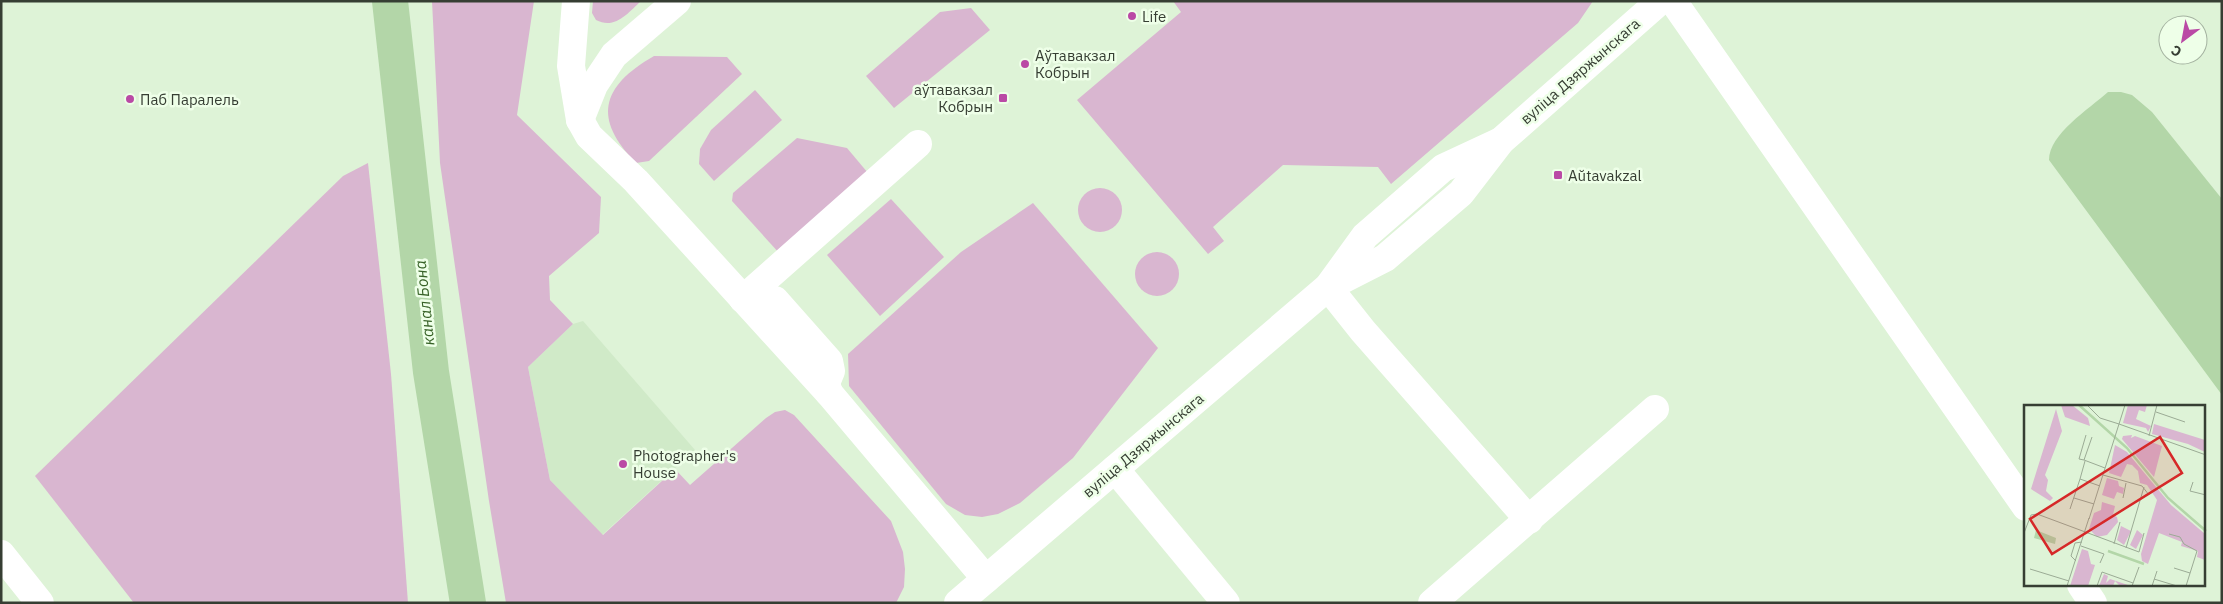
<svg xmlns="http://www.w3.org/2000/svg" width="2223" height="604" font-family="'IBM Plex Sans',sans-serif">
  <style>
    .built { fill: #d0eac8 }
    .green { fill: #d9b6d0 }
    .water { fill: #b3d6a8 }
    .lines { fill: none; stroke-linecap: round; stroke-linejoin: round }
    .canal { stroke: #b3d6a8; stroke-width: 36 }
    .minor { stroke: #fff; stroke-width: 28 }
    .major { stroke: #fff; stroke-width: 28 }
    .poi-dot { fill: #ba49a5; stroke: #eeffe8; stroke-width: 2 }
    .labels { text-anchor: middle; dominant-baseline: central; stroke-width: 5; stroke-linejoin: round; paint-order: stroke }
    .poi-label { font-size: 15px; fill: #363e33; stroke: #eeffe8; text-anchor: start }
    .street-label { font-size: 15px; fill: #363e33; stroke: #eeffe8 }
    .water-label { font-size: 16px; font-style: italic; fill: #376227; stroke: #eeffe8 }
    .inset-river { fill: none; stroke: #b3d6a8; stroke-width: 2.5 }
    .inset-road { fill: none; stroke: #9bab95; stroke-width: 1 }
    .view { fill: #d62828; fill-opacity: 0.15; stroke: #d62828; stroke-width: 2.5 }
    .inset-edge { fill: none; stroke: #363e33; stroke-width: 2.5 }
  </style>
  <rect width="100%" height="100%" fill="#def3d7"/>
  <polygon class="built" points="583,321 695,450 602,535 550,480 528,367 573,324"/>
  <g class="green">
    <polygon points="432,1 534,1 517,115 601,197 599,233 549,276 550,300 573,324 528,367 550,480 603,535 675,469 690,485 766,418 775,412 785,410 794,415 891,521 903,552 905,569 904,587 896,603 506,603 489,501 440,163"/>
    <path d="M593,1H641C628,13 615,30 596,20L592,13Z"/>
    <polygon points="1173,1 1593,1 1578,23 1391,184 1378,167 1283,165 1213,227 1224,241 1208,254 1077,100 1181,12"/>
    <polygon points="971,8 990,30 894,108 866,76 940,12"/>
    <path d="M654,56L727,57L742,74L649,161L636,163C593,119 600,87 654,56Z"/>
    <polygon points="755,90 782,120 714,181 699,164 700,149 711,130"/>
    <polygon points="797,138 847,148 868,173 780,254 732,201 733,193"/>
    <polygon points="368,163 391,374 408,603 134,603 35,476 343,176"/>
    <circle cx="1100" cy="210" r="22"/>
    <polygon points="891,199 944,257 880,316 827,255"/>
    <polygon points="1033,203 1158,348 1073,458 1020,503 998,514 982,517 965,515 946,504 849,386 848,354 961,252"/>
    <circle cx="1157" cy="274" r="22"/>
  </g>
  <path class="water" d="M2108,92H2121L2132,95L2152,112L2222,199V395L2049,160C2049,134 2089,109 2108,92Z"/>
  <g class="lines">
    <polyline class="canal" points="390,1 431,372 468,603"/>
    <g class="minor">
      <polyline points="576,1 571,66 580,120 589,136 636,181 829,393 986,579"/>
      <polyline points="1673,1 2026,507"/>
      <polyline points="580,120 594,85 614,55 677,1"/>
      <polyline points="1328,287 1363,331 1529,520"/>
      <polyline points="743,299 918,144"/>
      <path d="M743,299C755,303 765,296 775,300L829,361L831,371L826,383L829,393"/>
      <polyline points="1115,469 1226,603"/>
      <polyline points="2081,585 2093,603"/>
      <polyline points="1432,603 1655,409"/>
    </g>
    <g class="major">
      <polyline points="1334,284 1385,258 1461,193 1501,141 1660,1"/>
      <polyline points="1,554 40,603"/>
      <polyline points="958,603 1328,287 1365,236 1443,168 1501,141"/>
    </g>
  </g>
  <g class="poi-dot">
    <circle cx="1132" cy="16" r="5"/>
    <circle cx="1025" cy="64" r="5"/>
    <rect x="998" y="93" width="10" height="10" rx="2.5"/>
    <circle cx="130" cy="99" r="5"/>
    <rect x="1553" y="170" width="10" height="10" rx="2.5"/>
    <circle cx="623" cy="464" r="5"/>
  </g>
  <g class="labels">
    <g class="poi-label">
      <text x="1142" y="16">Life</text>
      <text x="1035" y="55">Аўтавакзал<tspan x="1035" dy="17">Кобрын</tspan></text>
      <text x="993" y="89" text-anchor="end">аўтавакзал<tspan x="993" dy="17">Кобрын</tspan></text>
      <text x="140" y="99">Паб Паралель</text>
      <text x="1568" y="175">Aŭtavakzal</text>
      <text x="633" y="455">Photographer's<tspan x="633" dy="17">House</tspan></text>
    </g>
    <g class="street-label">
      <text transform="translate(1580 71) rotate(-41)">вуліца Дзяржынскага</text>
      <text transform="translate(1143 445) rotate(-40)">вуліца Дзяржынскага</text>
    </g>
    <g class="water-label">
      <text transform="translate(424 303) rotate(-96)">канал Бона</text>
    </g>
  </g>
  <g transform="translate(2024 405)">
    <rect width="181" height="181" fill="#def3d7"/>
    <path d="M37,0H48L64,13L66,21L41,12ZM104,0H123L121,7L115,5L112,14L127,21L124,27L122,23L99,18ZM32,4L38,26L21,70L24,75L22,86L29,93L26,96L7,84ZM130,19L181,35V47L164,39L128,29ZM108,30L107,33L111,31L138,41L130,72L98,34L99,31ZM91,40L103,47L147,100L181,129V155L173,152L174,146L157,141L158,137L135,128L124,159L118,156L117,149L133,95L123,80L116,78L114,66L108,60L103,59L97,72L85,68ZM83,73L94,76L95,81L100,83L99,89L93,87L90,94L78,90ZM78,97L91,101L89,110L93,112L94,117L83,130L73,132L65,124L70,108L77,105ZM97,121L107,126L100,140L93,135ZM113,125L119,130L112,144L106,140ZM58,144L64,146L67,159L71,160L64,181H46ZM80,169L84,171L82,178L86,174L107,181H96L91,176L89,181H75Z" fill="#d9b6d0"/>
    <path d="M12,125L32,133L31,139L10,133Z" fill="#b3d6a8"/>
    <path class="inset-river" d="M55,0L103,43L144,93L182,126M84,146L120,159"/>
    <path class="inset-road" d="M63,0L76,13L95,19M132,7L161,17M95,19L182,50M125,31L133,0M68,32L60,55L81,63M60,55L55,54L62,30M61,56L56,74L76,81M79,70L118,81L125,90M169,77L166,86L182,90M50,93L70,99M99,93L102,78M46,104L56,74M65,114L101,0M0,128L7,110L13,109L115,147L120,128M145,129L156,132L160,139L173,146L162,181M90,139L96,117M57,141L80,149L76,158M102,143L120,82M52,156L47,151L51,138L58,137M150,163L166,168M6,164L45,176M130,174L153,181M43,181L65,113M73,181L78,167L109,178M108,181L115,162M128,181L133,166"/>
    <path class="view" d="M136,32L158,68L28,149L6,114Z"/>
    <rect width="181" height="181" class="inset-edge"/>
  </g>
  <rect width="2223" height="604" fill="none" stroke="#363e33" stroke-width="5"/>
  <g transform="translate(2183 40) rotate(212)"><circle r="24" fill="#eeffe8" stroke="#a4b2a0"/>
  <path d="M0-4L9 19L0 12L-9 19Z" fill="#ba49a5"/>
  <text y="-8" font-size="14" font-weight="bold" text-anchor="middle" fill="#363e33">С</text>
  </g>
</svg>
